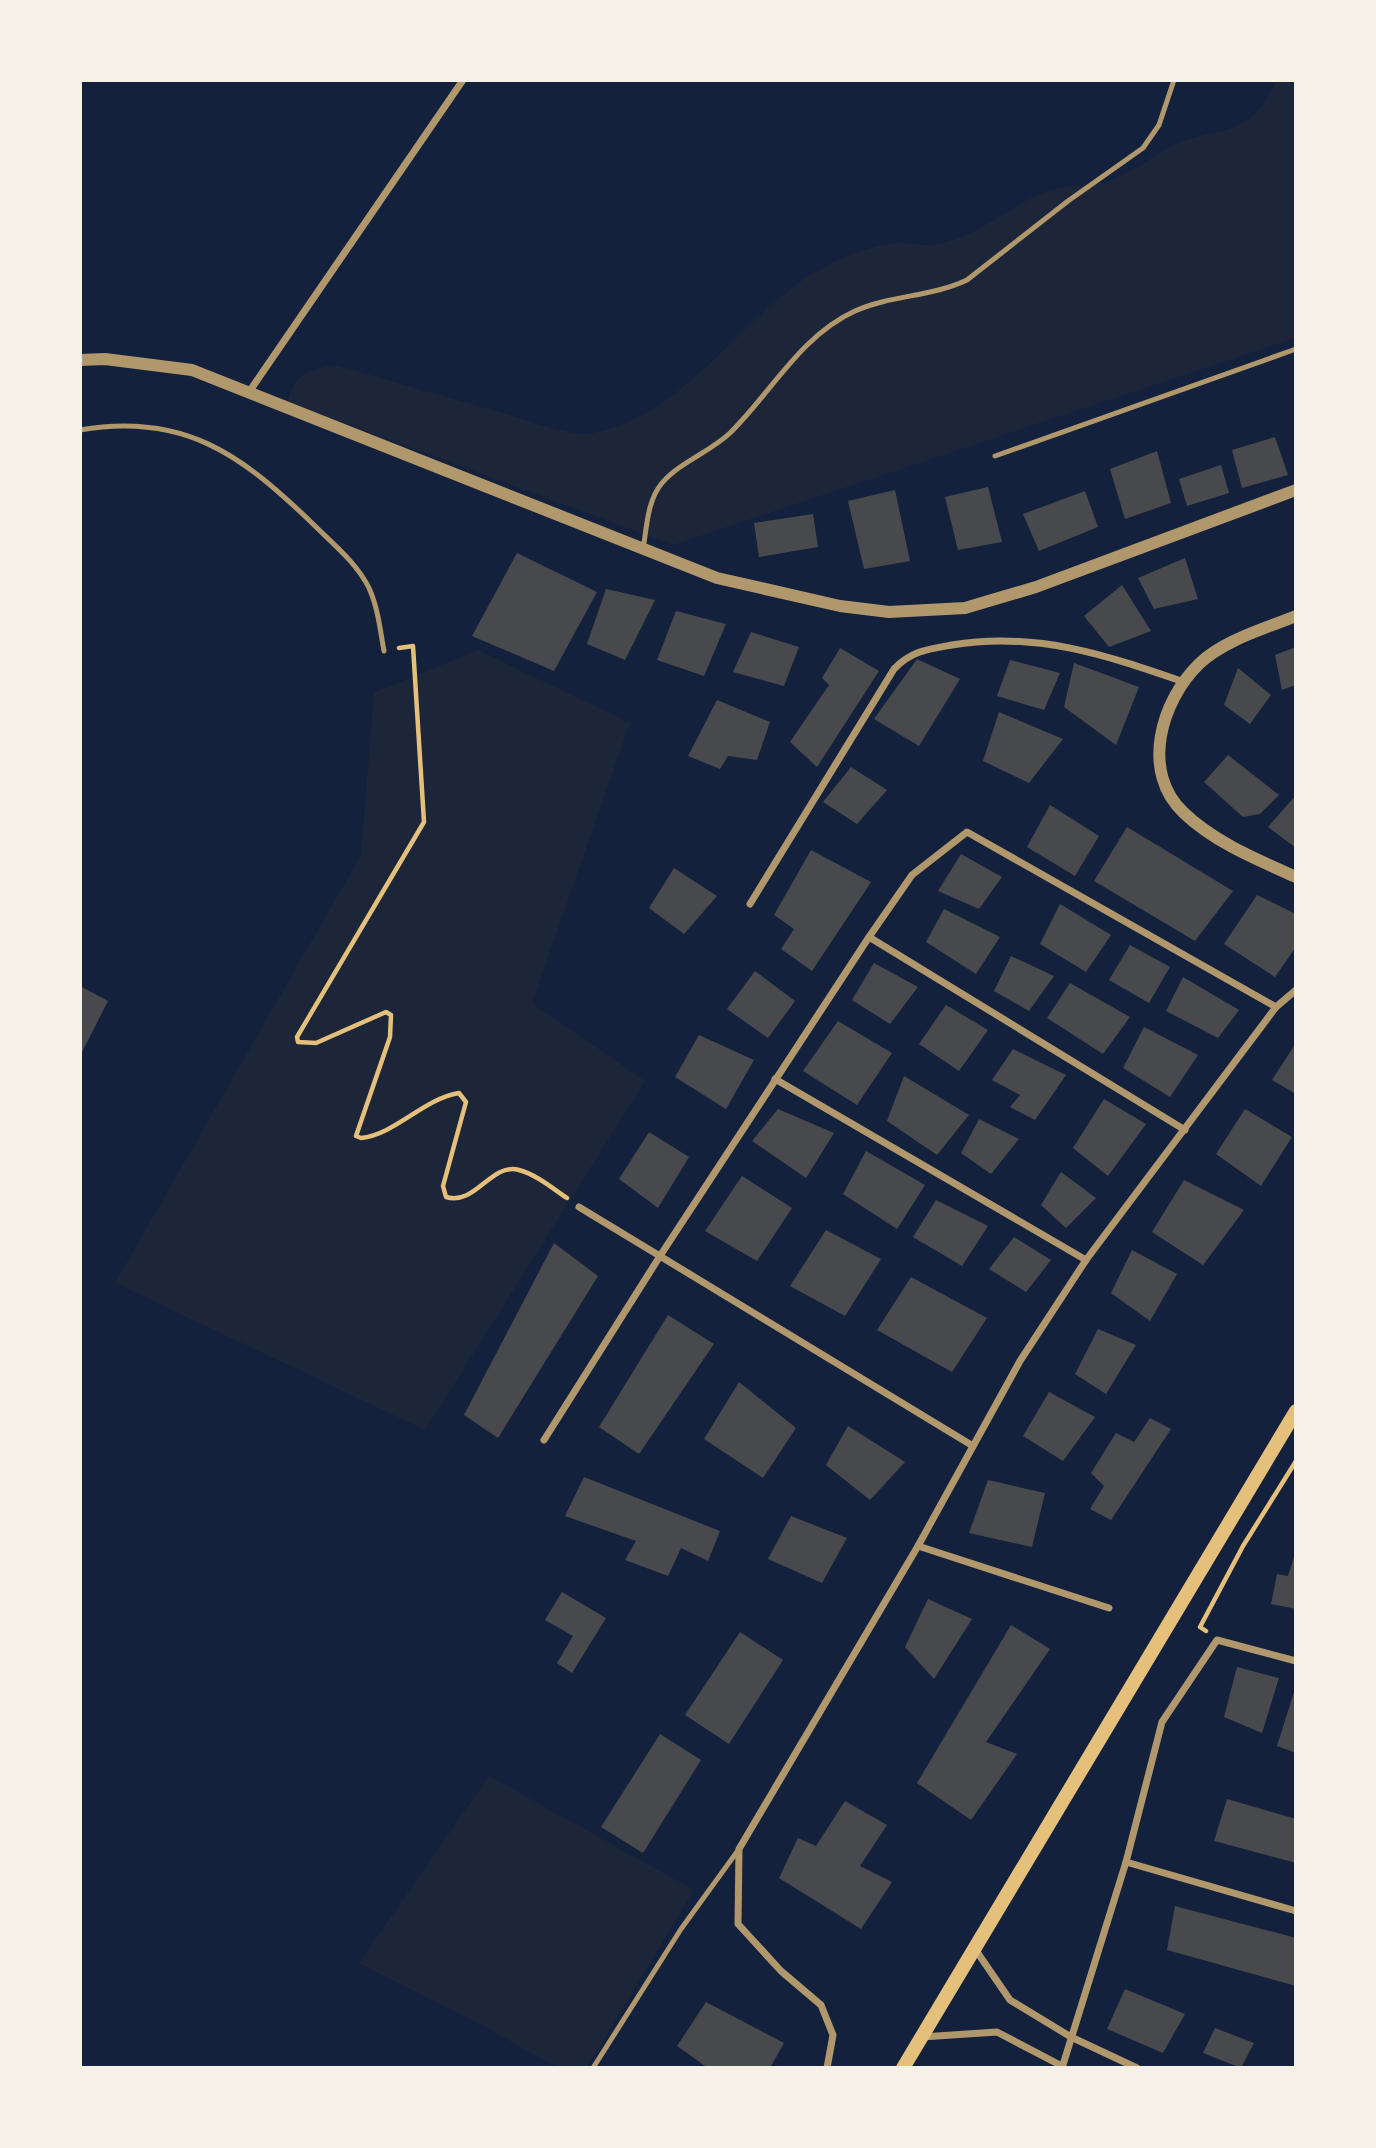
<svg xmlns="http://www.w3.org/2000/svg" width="1376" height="2148" font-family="Montserrat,sans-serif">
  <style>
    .green { fill: #1d2539 }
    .building { fill: #48494c }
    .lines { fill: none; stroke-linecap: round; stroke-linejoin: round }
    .path { stroke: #e5c07b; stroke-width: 4.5 }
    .service { stroke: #b1986c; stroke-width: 5 }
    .minor { stroke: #b1986c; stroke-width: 7 }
    .tertiary { stroke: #b1986c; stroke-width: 12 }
    .secondary { stroke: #e5c07b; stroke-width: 14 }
  </style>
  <rect width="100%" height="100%" fill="#14213d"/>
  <g class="green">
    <path d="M1277,81H1295V338L673,545L288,402C293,374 311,369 336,365C394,382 452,399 510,415C531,422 572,437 593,433C703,410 754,285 858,252C869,248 883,244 895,243C909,243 924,247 937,244C975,238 1007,208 1042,193C1064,184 1089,188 1110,181C1134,172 1150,157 1170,147C1224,122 1246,144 1277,81Z"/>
    <polygon points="478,650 630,723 532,1003 645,1081 425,1430 115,1283 361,855 374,693"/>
    <polygon points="489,1776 694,1890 587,2067 557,2067 470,2019 359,1963"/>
  </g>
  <g class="building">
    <polygon points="1275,437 1288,475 1242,488 1232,450"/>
    <polygon points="1157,451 1171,503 1125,519 1110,469"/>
    <polygon points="1221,465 1229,493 1187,506 1179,479"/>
    <polygon points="988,487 1002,542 958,550 945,497"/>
    <polygon points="895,490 910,561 864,569 848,501"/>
    <polygon points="1085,491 1098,527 1039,551 1023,514"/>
    <polygon points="813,514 818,547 759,557 754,523"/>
    <polygon points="517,553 597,592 554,671 472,636"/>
    <polygon points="1185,558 1198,599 1154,609 1138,578"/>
    <polygon points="1122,585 1151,631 1109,647 1084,616"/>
    <polygon points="606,589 655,600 625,660 587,644"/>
    <polygon points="676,611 726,624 704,676 657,660"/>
    <polygon points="751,632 799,647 784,686 733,672"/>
    <polygon points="1296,647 1296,685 1282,690 1275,655"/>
    <polygon points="840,648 879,671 817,767 790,742 829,685 822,678"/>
    <polygon points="917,659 960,679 919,746 874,719"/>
    <polygon points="1010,660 1060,673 1044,710 997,696"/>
    <polygon points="1074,663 1139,687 1116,745 1064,707"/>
    <polygon points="1238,668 1271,695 1250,724 1224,705"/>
    <polygon points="717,700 770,722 757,760 728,756 720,769 688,756"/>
    <polygon points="999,712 1063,739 1029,783 983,761"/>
    <polygon points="1228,755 1279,795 1260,814 1243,817 1204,782"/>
    <polygon points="851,767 887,790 857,824 823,802"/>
    <polygon points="1296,795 1296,848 1268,827"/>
    <polygon points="1050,805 1099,836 1075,876 1027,847"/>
    <polygon points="1127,827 1233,891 1195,941 1094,881"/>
    <polygon points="811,850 871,882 812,971 781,949 794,929 774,915"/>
    <polygon points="961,854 1002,877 979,909 938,891"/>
    <polygon points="674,868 717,896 684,934 649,908"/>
    <polygon points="1257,895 1296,914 1296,947 1275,977 1224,944"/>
    <polygon points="1060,904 1111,935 1086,972 1040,944"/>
    <polygon points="944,909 1000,937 976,974 926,942"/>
    <polygon points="1130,945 1170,967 1149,1003 1109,980"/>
    <polygon points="1011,956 1054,976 1029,1011 994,991"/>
    <polygon points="874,963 918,987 890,1024 852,1000"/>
    <polygon points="755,971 795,1001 768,1038 727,1009"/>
    <polygon points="1183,977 1239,1010 1218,1038 1166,1011"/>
    <polygon points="1070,983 1130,1017 1103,1054 1047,1018"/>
    <polygon points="80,986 108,1001 80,1056"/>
    <polygon points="946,1005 988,1030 959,1071 919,1044"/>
    <polygon points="838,1021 892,1053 857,1105 803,1071"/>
    <polygon points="1144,1027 1198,1055 1170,1097 1123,1068"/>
    <polygon points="699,1035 754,1060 726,1109 675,1077"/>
    <polygon points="1296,1043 1296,1094 1272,1080"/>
    <polygon points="1013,1049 1066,1075 1035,1120 1010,1107 1020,1095 992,1080"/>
    <polygon points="904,1076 969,1115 937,1155 887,1121"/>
    <polygon points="1104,1099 1146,1124 1108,1176 1073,1148"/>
    <polygon points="778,1109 834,1133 806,1178 752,1141"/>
    <polygon points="1245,1109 1292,1137 1261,1186 1216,1154"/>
    <polygon points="979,1119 1019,1139 991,1174 961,1153"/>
    <polygon points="649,1132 689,1157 658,1208 619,1179"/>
    <polygon points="866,1151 925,1185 897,1229 843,1194"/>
    <polygon points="1061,1172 1096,1198 1066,1228 1041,1205"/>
    <polygon points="742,1176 792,1208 757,1261 705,1231"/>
    <polygon points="1184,1180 1244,1210 1203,1265 1152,1232"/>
    <polygon points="936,1200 988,1226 962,1266 913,1237"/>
    <polygon points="826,1230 881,1259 845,1316 790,1286"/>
    <polygon points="1014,1237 1051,1260 1026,1292 989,1269"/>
    <polygon points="554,1243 598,1276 498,1438 464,1415"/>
    <polygon points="1132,1250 1177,1274 1150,1321 1111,1293"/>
    <polygon points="911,1277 987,1318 952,1372 877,1330"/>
    <polygon points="668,1315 714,1344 639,1454 599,1427"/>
    <polygon points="1098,1329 1136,1345 1106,1394 1075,1374"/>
    <polygon points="739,1382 796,1428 763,1478 704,1439"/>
    <polygon points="1049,1392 1095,1417 1063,1461 1023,1436"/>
    <polygon points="1150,1418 1171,1429 1111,1520 1090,1509 1104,1486 1091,1473 1116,1433 1134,1442"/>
    <polygon points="848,1426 905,1462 870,1500 826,1465"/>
    <polygon points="584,1477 720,1531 708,1561 681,1548 668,1576 625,1560 636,1541 565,1516"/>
    <polygon points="988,1480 1045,1493 1032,1547 969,1533"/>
    <polygon points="791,1516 847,1538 822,1583 768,1559"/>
    <polygon points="1295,1554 1296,1609 1271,1604 1277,1574 1288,1576"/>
    <polygon points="562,1592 606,1618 572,1673 557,1663 573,1636 545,1620"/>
    <polygon points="928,1599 972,1619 934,1679 905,1647"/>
    <polygon points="1011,1625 1050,1649 986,1742 1017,1754 971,1820 917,1783"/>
    <polygon points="740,1632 783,1660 729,1744 685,1715"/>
    <polygon points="1237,1667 1279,1678 1262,1733 1224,1717"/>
    <polygon points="1295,1689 1296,1689 1296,1753 1277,1746"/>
    <polygon points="660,1734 701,1760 643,1853 601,1827"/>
    <polygon points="1227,1799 1296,1819 1296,1863 1214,1841"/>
    <polygon points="845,1801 887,1825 860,1866 892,1882 861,1929 779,1878 798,1838 816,1846"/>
    <polygon points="1175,1906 1296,1938 1296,1986 1167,1950"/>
    <polygon points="1125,1989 1185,2014 1163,2053 1107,2029"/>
    <polygon points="706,2002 784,2043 770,2068 708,2068 677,2046"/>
    <polygon points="1215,2028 1254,2043 1241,2068 1203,2053"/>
  </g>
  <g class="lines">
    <g class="path">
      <path d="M399,648L413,646L424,822L297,1037L298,1042L316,1043L386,1012L391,1015L390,1037L356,1136L361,1138C396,1134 423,1099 459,1093L466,1102L443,1186L446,1197C476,1206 491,1162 519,1170C537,1175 552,1188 567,1198"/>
      <polyline points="1206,1631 1200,1627 1243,1546 1296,1461"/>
    </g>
    <g class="service">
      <path d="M80,430C184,412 242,455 313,524C332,543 357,563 369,588C378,608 380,629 384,651"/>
      <polyline points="995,456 1296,349"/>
      <path d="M643,549C647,527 647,501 662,483C680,462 710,452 730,433C771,393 800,336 855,311C891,295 931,297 967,280L1068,201L1143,148L1159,125L1174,80"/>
      <polyline points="593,2068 681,1929 739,1849"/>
    </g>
    <g class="minor">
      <polyline points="249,392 463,80"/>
      <path d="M750,904L894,669C911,651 928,649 952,645C1036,631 1106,655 1184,682"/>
      <polyline points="869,937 1185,1130"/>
      <polyline points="775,1079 1086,1260"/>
      <polyline points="579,1207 973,1446"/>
      <polyline points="544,1440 660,1256 869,937 912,875 967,832 1276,1007"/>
      <polyline points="918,1546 1109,1608"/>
      <polyline points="1126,1862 1296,1911"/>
      <polyline points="975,1949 1010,2000 1071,2037 1137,2068"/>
      <polyline points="922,2037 997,2032 1062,2066"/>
      <polyline points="827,2068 833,2035 821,2005 781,1971 738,1924 739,1849 918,1546 1020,1361 1086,1260 1276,1007 1296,990"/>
      <polyline points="1062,2068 1126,1862 1162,1722 1217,1640 1296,1661"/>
    </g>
    <g class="tertiary">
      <polyline points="80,360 105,359 192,370 717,578 840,606 889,612 965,608 1036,587 1296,490"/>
      <path d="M1296,616C1264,629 1224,640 1199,664C1161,701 1140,772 1184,813C1214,842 1258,860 1296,877"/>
    </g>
    <polyline class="secondary" points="903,2068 1296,1411"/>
  </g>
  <rect width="1376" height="2148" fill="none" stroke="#f6f1e7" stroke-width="164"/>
</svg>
